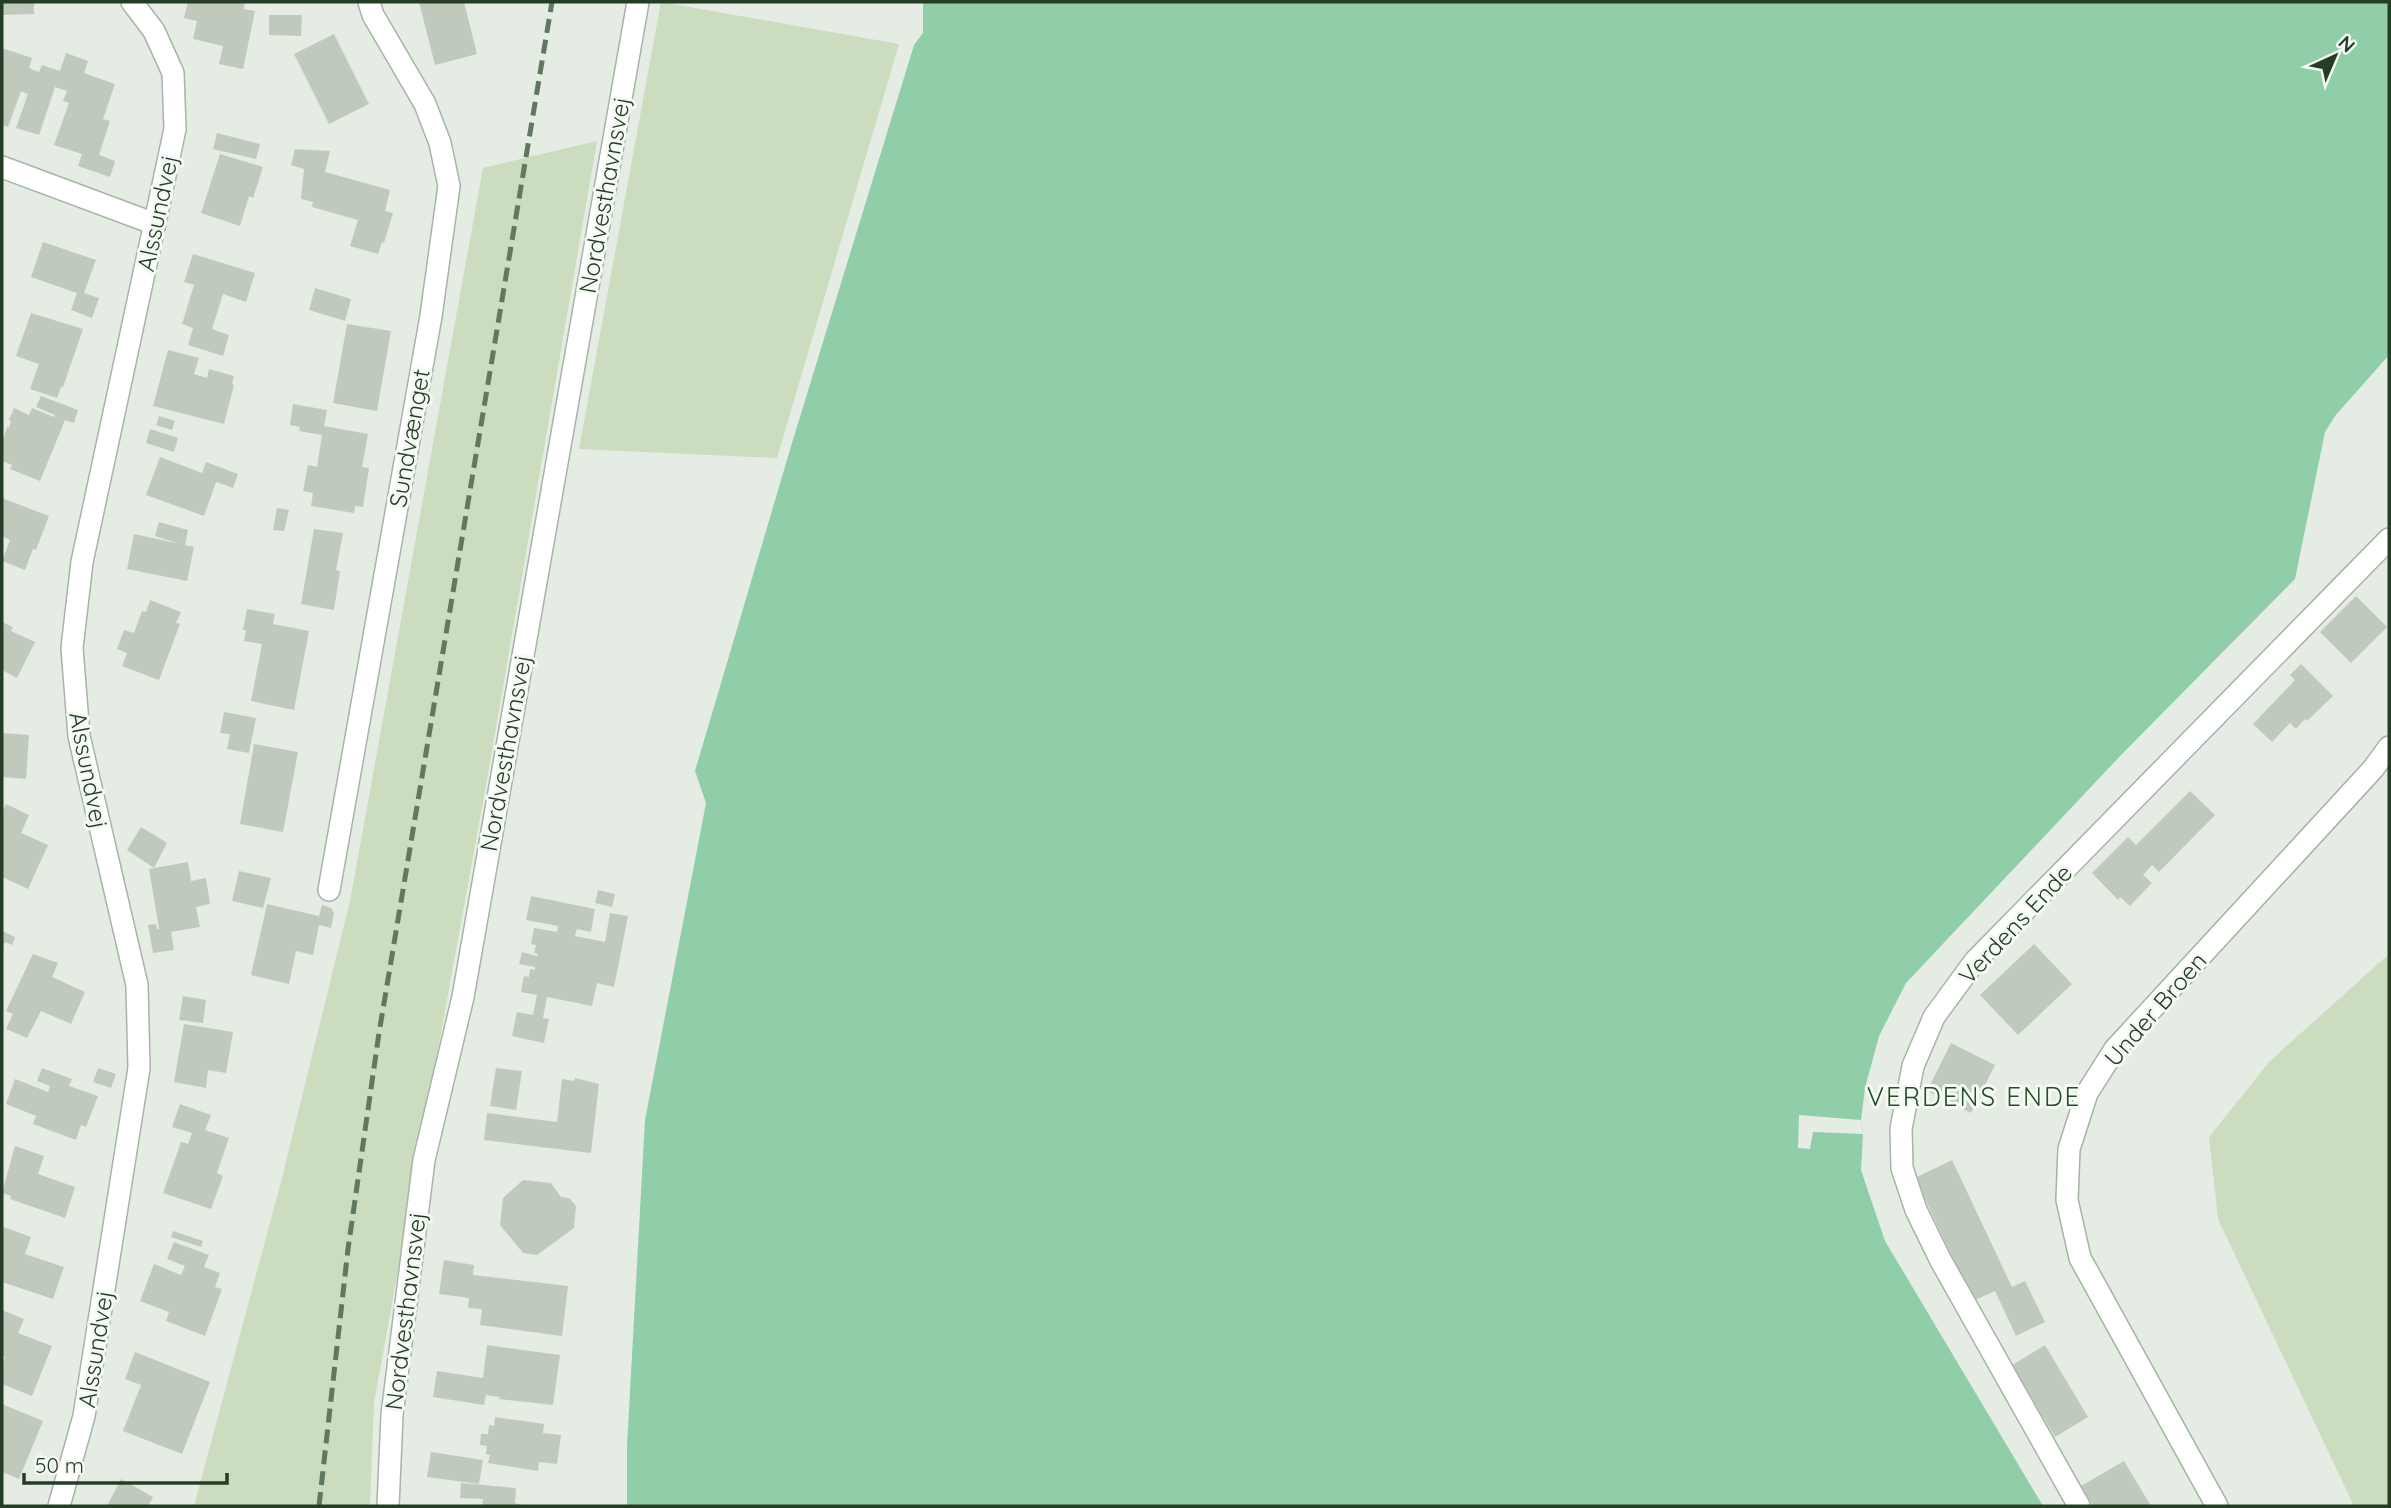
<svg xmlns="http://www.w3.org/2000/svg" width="2391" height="1508" font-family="Quicksand,sans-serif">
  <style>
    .green { fill: #ccdcbe }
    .water { fill: #8fcea9 }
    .pier { fill: #e5ece4 }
    .building { fill: #bfcabc }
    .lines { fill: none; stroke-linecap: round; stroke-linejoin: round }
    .street-casing { stroke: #a7b4a7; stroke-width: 24 }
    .secondary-casing { stroke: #a2b5a0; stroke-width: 24 }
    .street { stroke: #fff; stroke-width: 21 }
    .secondary { stroke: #fff; stroke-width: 21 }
    .rail { stroke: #5f785f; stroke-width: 5; stroke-dasharray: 14 7; stroke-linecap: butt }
    .labels { text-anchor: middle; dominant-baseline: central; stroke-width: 6; stroke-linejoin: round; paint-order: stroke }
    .street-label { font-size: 24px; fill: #243d24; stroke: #f5f9f4 }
    .neighbourhood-label { font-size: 26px; letter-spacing: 2px; fill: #214e22; stroke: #f5f9f4 }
  </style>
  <rect width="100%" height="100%" fill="#e5ece4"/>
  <g class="green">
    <polygon points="661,2 899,44 777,458 579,449"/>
    <polygon points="597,141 488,774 374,1403 370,1506 194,1506 282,1178 350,901 483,168"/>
    <polygon points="2389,954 2389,1506 2354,1506 2218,1219 2209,1137 2270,1061"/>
  </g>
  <polygon class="water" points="923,2 2389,2 2389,355 2335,416 2325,432 2295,579 2122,754 1906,983 1879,1036 1865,1088 1861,1120 1863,1134 1861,1170 1885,1241 2043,1506 627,1506 627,1446 645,1120 706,803 695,771 792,443 914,45 923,33"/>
  <polygon class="pier" points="1799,1115 1861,1120 1863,1134 1813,1132 1810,1149 1798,1148"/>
  <g class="building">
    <polygon points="2,2 34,2 34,14 2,15"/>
    <polygon points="188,2 245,2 244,9 255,11 243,69 219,64 223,46 193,39 197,21 184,18"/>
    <polygon points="419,2 464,2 477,54 435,65"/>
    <polygon points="269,15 302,15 301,36 269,35"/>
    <polygon points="334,34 369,104 329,124 294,54"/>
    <polygon points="2,48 32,58 29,68 39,72 42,65 60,71 66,53 88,61 84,73 115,84 103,119 110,121 99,155 115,161 110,177 78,166 82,154 54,145 69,103 63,101 67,91 55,87 39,135 16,128 28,94 21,91 8,127 2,125"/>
    <polygon points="217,133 260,144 256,159 213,149"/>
    <polygon points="295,149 330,151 325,172 390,190 385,211 393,213 384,243 382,242 378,254 350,246 358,220 312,207 313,202 301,199 304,169 291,165"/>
    <polygon points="220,154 263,167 253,198 249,196 240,226 201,213"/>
    <polygon points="43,242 96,260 84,293 99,298 92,318 71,310 77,293 31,277"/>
    <polygon points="193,254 255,273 246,302 223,294 212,329 229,335 223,356 188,345 193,328 182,324 194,285 184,282"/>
    <polygon points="315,288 351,299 345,321 309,310"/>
    <polygon points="31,313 83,329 63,387 61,387 57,398 30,389 39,364 16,356"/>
    <polygon points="347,324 391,331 377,411 333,403"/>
    <polygon points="168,350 199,358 194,374 207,378 209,369 234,376 232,384 234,385 224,424 153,406"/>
    <polygon points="41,396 78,410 74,423 65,420 40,481 10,469 12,465 2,461 2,443 7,427 9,428 11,421 9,420 14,408 29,415 32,408 54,417 55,415 36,407"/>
    <polygon points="293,404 327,410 324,426 368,434 362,467 369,468 363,507 355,506 354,513 311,506 313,493 303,491 308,465 317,467 322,435 299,431 300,427 290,425"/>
    <polygon points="159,416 175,421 172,430 156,425"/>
    <polygon points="150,429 178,438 174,452 146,443"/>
    <polygon points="160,457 202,473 206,462 238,474 233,488 216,482 204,516 146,495"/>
    <polygon points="2,498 49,516 36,550 33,549 25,570 2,561 10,540 2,536"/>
    <polygon points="277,508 289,510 284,531 273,530"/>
    <polygon points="159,522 188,530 185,545 194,547 187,581 127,569 134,534 180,544 155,536"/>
    <polygon points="314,529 343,533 336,570 340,571 334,610 301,604"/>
    <polygon points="2356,596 2387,627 2351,663 2320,632"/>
    <polygon points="150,600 181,612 176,623 180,624 159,680 122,666 127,653 117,649 124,630 134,633 142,611 146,612"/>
    <polygon points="247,609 275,614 273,624 309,631 294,710 251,701 262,644 244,641 246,630 243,630"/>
    <polygon points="2,622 13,627 11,631 35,642 17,678 2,670"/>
    <polygon points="2301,664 2333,696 2307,721 2305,719 2296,729 2290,723 2272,742 2253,724 2295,680 2290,675"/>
    <polygon points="224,712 256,718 249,753 227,749 230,734 220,733"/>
    <polygon points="2,733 29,735 26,779 2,777"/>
    <polygon points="254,744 298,752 283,832 240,824"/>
    <polygon points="2190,791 2215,815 2159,872 2152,865 2143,875 2152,883 2130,906 2120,897 2118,900 2092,873 2128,837 2136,845"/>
    <polygon points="6,804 29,815 21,833 48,845 28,889 2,877 2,812"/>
    <polygon points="141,827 167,843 154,868 127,850"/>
    <polygon points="188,862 191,881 206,878 210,904 196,907 200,927 171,932 174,950 153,953 148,925 156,924 157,929 159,929 149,869"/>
    <polygon points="239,871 271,878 263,908 232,901"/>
    <polygon points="598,890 615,894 612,907 595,903"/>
    <polygon points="531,896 595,909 591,932 577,929 575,936 605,942 610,913 628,916 614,987 597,983 592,1006 547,997 543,1018 549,1019 544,1043 512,1036 517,1012 533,1015 537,995 521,992 524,976 529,977 530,969 535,970 535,967 519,964 522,952 537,956 538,954 534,953 536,945 531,944 534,928 557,932 558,926 526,920"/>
    <polygon points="267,904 319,916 322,905 331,908 334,913 331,928 319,925 313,955 296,951 289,984 251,975"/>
    <polygon points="2,931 15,937 12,945 5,942 2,949"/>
    <polygon points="2034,944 2072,984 2018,1035 1980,995"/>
    <polygon points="33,954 58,963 52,977 85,992 71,1024 41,1011 27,1038 6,1029 13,1014 6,1011"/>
    <polygon points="183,996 206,1000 203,1023 179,1020"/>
    <polygon points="184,1024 233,1032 226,1073 208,1070 206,1088 174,1082"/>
    <polygon points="1951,1043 1995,1065 1971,1113 1927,1091"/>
    <polygon points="42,1068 72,1079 69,1086 98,1096 86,1127 81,1125 76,1140 33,1124 36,1116 6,1104 15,1079 48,1092 50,1086 37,1081"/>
    <polygon points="98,1068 116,1074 111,1088 93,1082"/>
    <polygon points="496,1068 522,1071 516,1110 490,1106"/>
    <polygon points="575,1078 599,1084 591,1153 484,1140 487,1113 557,1122 562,1079 574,1081"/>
    <polygon points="180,1104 211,1115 205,1130 229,1138 217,1173 223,1176 211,1209 163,1193 181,1142 188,1144 192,1133 172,1127"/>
    <polygon points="15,1146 44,1156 38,1174 75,1187 65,1218 10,1199 11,1196 2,1193"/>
    <polygon points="1952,1160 2012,1287 2025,1281 2045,1322 2016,1336 1995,1291 1973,1301 1915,1178"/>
    <polygon points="523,1180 551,1183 561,1197 569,1198 576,1206 574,1228 537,1255 523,1253 500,1225 503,1198"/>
    <polygon points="4,1227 31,1237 25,1254 64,1267 53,1299 2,1282 2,1233"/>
    <polygon points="173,1231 203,1241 201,1247 171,1237"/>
    <polygon points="174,1242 209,1255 204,1267 220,1273 215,1287 222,1289 205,1336 166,1321 169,1312 140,1301 154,1264 181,1275 185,1266 167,1259"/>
    <polygon points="444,1260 474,1265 473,1275 568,1286 562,1336 480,1325 482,1309 468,1308 469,1298 439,1294"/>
    <polygon points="2,1310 24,1319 18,1333 52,1346 32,1396 2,1384 2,1365 5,1357 2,1356"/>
    <polygon points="487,1345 560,1355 553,1405 499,1399 500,1397 486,1395 484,1405 433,1397 437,1371 483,1378"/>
    <polygon points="2045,1345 2088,1417 2055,1437 2012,1365"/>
    <polygon points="135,1352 210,1382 182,1454 123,1431 141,1385 125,1379"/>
    <polygon points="2,1404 43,1421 19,1479 2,1472"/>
    <polygon points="495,1417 544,1424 543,1433 561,1435 557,1464 539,1462 538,1471 488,1463 490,1455 486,1454 487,1446 480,1445 481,1434 488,1434 489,1425 494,1426"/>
    <polygon points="431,1452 483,1460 479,1484 427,1477"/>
    <polygon points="2124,1461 2151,1506 2093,1506 2081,1486"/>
    <polygon points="121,1479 153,1497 148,1506 107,1506"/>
    <polygon points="461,1483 516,1488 515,1503 525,1506 482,1506 483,1499 460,1498"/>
  </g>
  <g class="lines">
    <defs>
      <g id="street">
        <polyline points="2,167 155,224"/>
        <polyline points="329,890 431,316 449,186 440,143 425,104 373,15 369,2"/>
        <polyline points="59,1506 84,1416 139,1068 137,985 79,736 72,648 82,562 175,129 173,73 154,31 132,2"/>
        <polyline points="388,1506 392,1415 424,1160 463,997 638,2"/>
        <polyline points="2079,1506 1941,1261 1916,1210 1902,1168 1901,1129 1913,1066 1934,1017 1975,961 2389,539"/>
      </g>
      <polyline id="secondary" points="2217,1506 2080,1258 2067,1200 2069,1149 2087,1093 2115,1049 2373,769 2389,747"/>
    </defs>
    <use href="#street" class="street-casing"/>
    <use href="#secondary" class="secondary-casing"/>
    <use href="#street" class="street"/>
    <use href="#secondary" class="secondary"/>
    <polyline class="rail" points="319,1506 348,1249 379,1033 552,2"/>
  </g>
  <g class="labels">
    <g class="street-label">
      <text transform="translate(604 195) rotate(-80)">Nordvesthavnsvej</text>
      <text transform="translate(157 213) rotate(-78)">Alssundvej</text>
      <text transform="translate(409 438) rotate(-80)">Sundvænget</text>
      <text transform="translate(505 753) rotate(-80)">Nordvesthavnsvej</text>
      <text transform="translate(89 770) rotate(79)">Alssundvej</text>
      <text transform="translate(2015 924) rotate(-47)">Verdens Ende</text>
      <text transform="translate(2155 1009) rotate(-49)">Under Broen</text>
      <text transform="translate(405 1311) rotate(-83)">Nordvesthavnsvej</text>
      <text transform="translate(95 1349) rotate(-81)">Alssundvej</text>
    </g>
    <g class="neighbourhood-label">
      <text x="1974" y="1096">VERDENS ENDE</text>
    </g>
  </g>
  <rect width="2391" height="1508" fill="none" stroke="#243d24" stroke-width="7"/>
  <g transform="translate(2335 56) rotate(44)" stroke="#f5f9f4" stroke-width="5" paint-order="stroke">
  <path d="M0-5L12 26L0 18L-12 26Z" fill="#243d24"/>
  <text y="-10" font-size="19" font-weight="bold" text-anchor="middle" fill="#243d24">N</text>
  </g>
  <path d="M24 1473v10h203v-10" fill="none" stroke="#243d24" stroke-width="3.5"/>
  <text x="35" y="1473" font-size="21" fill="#243d24" stroke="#f5f9f4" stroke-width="5" paint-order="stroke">50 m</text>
</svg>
